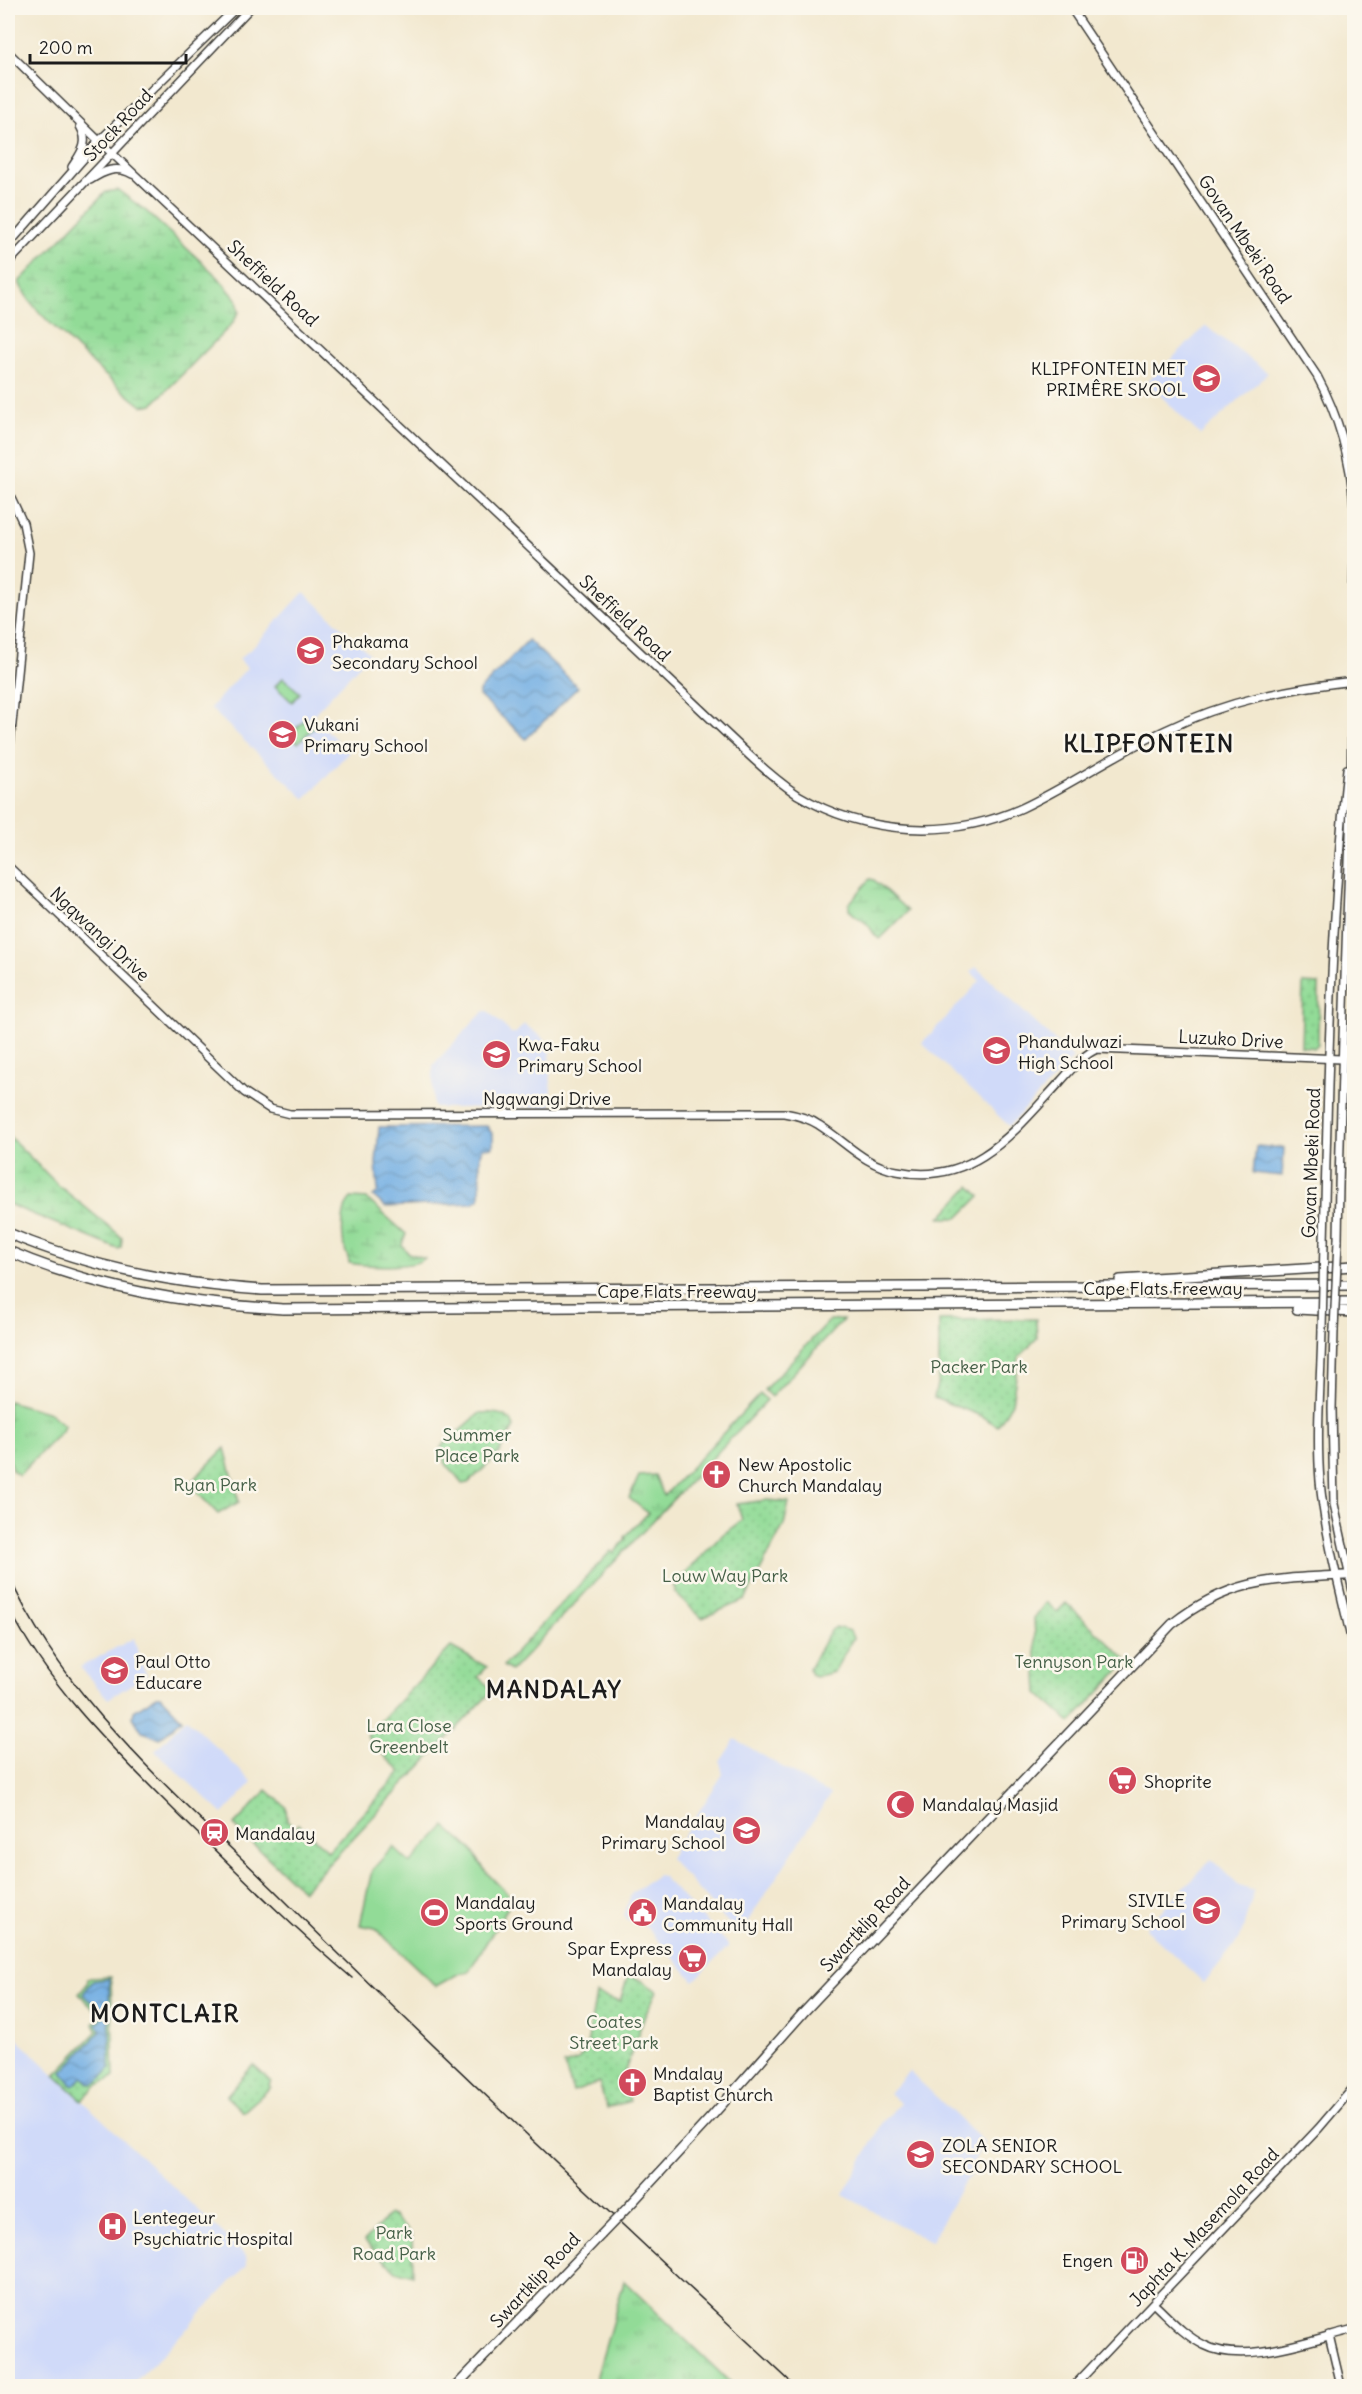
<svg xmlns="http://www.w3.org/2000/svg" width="1362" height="2394" font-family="Delius,sans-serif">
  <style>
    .built { fill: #d0daf9 }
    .grass { fill: url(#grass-tufts); stroke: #577c5a; stroke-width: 1.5 }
    .wetland { fill: url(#wetland-marsh); stroke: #577c5a; stroke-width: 1.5 }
    .park { fill: url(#park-dots); stroke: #577c5a; stroke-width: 1.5 }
    .garden { fill: #92db97; stroke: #577c5a; stroke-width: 1.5 }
    .water { fill: url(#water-waves); stroke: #476580; stroke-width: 1.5 }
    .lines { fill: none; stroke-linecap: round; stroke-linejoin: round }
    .secondary-casing { stroke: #3c3b37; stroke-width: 10 }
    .primary-casing { stroke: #3c3b37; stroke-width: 11 }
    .highway-casing { stroke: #3c3b37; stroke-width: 12 }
    .secondary { stroke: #fff; stroke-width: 7 }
    .primary { stroke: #fff; stroke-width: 8 }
    .highway { stroke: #fff; stroke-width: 9 }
    .rail { stroke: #1c1c1c; stroke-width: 1.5 }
    .secondary-bridge-casing { stroke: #3c3b37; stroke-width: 10; stroke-linecap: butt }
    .primary-bridge-casing { stroke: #3c3b37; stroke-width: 11; stroke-linecap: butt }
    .secondary-bridge { stroke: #fff; stroke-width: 7 }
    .primary-bridge { stroke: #fff; stroke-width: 8 }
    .labels { text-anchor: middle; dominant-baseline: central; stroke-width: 5; stroke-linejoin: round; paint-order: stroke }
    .street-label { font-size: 18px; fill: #1c1c1c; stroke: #fbf7ec }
    .poi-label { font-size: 18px; fill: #1c1c1c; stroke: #fbf7ec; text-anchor: start }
    .park-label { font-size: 18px; fill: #455f47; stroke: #fbf7ec }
    .district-label { font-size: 24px; font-weight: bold; letter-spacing: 1.5px; fill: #1c1c1c; stroke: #fbf7ec }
  </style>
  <defs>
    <pattern id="grass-tufts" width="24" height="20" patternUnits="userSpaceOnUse" patternTransform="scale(1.5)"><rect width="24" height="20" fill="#92db97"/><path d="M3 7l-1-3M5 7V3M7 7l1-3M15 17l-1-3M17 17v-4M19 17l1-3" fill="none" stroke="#7dbb82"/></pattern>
    <pattern id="wetland-marsh" width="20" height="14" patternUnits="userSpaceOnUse" patternTransform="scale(1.5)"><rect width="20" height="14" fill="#92db97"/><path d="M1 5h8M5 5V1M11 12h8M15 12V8" fill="none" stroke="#7dbb82"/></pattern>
    <pattern id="park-dots" width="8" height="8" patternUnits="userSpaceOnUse" patternTransform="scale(1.5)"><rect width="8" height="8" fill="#92db97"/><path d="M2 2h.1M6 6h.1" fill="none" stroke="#7dbb82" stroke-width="1.8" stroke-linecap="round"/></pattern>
    <pattern id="water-waves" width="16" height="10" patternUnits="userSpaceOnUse" patternTransform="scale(1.5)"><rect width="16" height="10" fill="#72aee3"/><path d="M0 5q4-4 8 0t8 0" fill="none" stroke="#5d8db7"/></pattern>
  </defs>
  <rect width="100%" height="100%" fill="#fbf7ec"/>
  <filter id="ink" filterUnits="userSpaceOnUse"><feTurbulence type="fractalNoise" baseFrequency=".0167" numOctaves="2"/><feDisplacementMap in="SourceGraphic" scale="12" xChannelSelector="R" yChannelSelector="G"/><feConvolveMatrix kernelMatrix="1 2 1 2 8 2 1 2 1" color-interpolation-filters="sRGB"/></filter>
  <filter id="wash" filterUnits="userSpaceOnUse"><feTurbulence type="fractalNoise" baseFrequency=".008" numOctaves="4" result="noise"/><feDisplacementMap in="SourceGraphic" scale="24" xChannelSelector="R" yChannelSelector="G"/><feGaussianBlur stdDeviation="1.35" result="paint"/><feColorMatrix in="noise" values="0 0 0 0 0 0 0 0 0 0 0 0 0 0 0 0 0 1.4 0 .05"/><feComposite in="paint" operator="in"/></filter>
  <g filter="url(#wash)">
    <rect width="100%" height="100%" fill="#f2e8cf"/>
    <g class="built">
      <polygon points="1206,326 1268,373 1200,435 1147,382"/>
      <polygon points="304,592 370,654 312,716 349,752 305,799 210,708 247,668 239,659 253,647"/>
      <polygon points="976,967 1073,1058 1009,1126 922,1043 980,981 971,972"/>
      <polygon points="484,1011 488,1011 511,1033 516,1033 524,1024 550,1043 551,1107 435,1108 433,1105 433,1065"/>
      <polygon points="134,1638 141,1664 147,1675 108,1699 80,1667"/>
      <polygon points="186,1718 251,1781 252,1783 223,1814 155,1751"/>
      <polygon points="735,1739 830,1795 742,1930 735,1930 669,1858 723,1774 720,1762"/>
      <polygon points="1211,1859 1239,1886 1254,1891 1240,1938 1204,1983 1145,1928"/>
      <polygon points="657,1875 662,1876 728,1944 728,1947 694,1981 646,1927 626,1920 624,1915 631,1894"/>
      <polygon points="8,2030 246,2256 247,2265 132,2386 8,2386"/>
      <polygon points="909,2071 984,2142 970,2169 974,2173 961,2186 931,2242 843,2195 883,2122 900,2103 889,2093"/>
    </g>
    <g class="grass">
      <polygon points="830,1320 843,1320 771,1397 764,1390"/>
      <polygon points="760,1394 767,1400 513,1669 511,1671 503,1666 611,1551 614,1553 626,1539 625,1537 648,1513 629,1498 639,1476 655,1475 664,1496"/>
      <polygon points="8,1401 50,1413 64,1425 62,1431 19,1475 12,1470 8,1452"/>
      <polygon points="624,2281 734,2386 594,2386"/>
    </g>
    <g class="wetland">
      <path d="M118,190L146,211L218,277L237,300L239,312L232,324L153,404L142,406C113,384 88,360 63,335C46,319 28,304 19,282L106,192Z"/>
      <path d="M870,879L874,880L908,911L880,939C872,935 873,929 866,923C861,919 855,916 849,910V904Z"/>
      <polygon points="8,1135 58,1185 117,1233 122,1238 121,1248 118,1249 8,1204"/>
      <path d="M351,1198L367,1199L406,1234L402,1245L408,1253L425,1258C413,1269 366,1266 349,1263C349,1257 346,1255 345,1249C341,1237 341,1207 351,1198Z"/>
    </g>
    <g class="park">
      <polygon points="1303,983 1319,984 1318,1044 1314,1048 1301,1046"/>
      <polygon points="970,1186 980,1196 958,1218 940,1218"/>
      <polygon points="1036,1319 1037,1338 1019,1357 1012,1403 998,1426 979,1415 934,1398 939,1375 939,1320"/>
      <path d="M480,1413C492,1412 511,1413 514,1427L497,1456L468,1483L462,1484L446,1464L441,1447Z"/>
      <polygon points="225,1448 239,1502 218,1514 189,1484"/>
      <polygon points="767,1500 789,1502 784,1525 745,1600 702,1618 674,1592 676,1590 673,1586 722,1535 742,1520 737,1504"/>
      <polygon points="1046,1602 1057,1612 1066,1603 1128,1661 1071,1723 1038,1693 1034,1618"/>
      <polygon points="836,1627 850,1631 853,1638 834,1672 815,1677 811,1675 809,1669 830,1631"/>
      <polygon points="451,1647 487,1667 478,1677 493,1690 303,1891 234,1825 267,1790 286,1807 287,1821 295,1828 299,1824 328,1851 401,1772 372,1744 367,1735"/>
      <polygon points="628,1976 641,1980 657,1991 643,2020 622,2079 630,2101 607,2108 599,2083 573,2092 564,2065 578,2060 586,2051 596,1994 620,2002"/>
      <polygon points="111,1977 114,2077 96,2086 82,2100 55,2075 97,2031 94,2023 101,2015 79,1994 87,1984 88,1978"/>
      <polygon points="253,2065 271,2082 269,2085 271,2087 243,2112 226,2096"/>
      <polygon points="389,2215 393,2216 412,2235 413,2274 396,2271 364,2241"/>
    </g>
    <g class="garden">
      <polygon points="283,678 300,693 292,702 275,686"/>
      <polygon points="306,718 315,726 298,743 290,735"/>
      <polygon points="445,1826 471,1849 486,1872 513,1899 469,1971 458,1974 436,1986 375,1928 360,1925 372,1870 393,1847 410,1863"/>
    </g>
    <g class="water">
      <polygon points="528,640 578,687 526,739 479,696 479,691"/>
      <polygon points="487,1126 493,1135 493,1147 483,1148 480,1153 480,1198 473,1203 385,1207 373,1196 378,1192 376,1163 379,1127"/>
      <polygon points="1256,1146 1284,1148 1282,1176 1253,1173"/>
      <polygon points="157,1696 160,1696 182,1719 160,1738 142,1732 133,1717 134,1711"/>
      <polygon points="109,1979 110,2068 98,2082 90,2084 83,2077 73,2086 62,2072 101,2031 97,2024 104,2016 104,2012 83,1994 93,1981"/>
    </g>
  </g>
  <g filter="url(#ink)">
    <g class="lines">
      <defs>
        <g id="secondary">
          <path d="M1071,8L1317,376C1339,417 1351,460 1354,506"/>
          <path d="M8,52L99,141L749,755C764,769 780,783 798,795C865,835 951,840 1022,808C1071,785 1116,753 1166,730C1226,701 1289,688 1354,681"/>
          <path d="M72,167C81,153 90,143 80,126"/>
          <path d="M90,180C104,171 116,165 132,174"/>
          <polyline points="8,245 99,141 236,8"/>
          <polyline points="8,263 250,8"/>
          <polyline points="8,491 23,523 29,553 8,764"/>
          <path d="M8,866L244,1092L270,1109L290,1114L784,1113C796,1115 809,1118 819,1125C846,1142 864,1165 897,1171C973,1187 1014,1132 1060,1082C1071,1070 1082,1055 1097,1049L1341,1059"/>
          <path d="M1338,1241C1340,1106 1345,971 1350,836C1353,745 1351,654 1354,563"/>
          <path d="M1324,1243C1328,1085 1330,927 1347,769"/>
          <path d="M1322,1329C1321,1379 1316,1431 1320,1481C1325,1538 1342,1595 1354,1652"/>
          <polyline points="1334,1330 1332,1409 1334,1504 1354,1596"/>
          <path d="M1154,2304C1169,2318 1185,2336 1204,2345C1244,2366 1313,2339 1354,2329"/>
          <polyline points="1329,2335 1341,2386"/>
          <polyline points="1074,2386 1319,2128 1354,2087"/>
        </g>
        <g id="primary">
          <path d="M628,2207L711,2117L803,2013L1172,1624C1233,1576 1280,1579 1354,1575"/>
          <polyline points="456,2386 601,2235"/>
        </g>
        <g id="highway">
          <path d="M8,1233C88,1267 175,1284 262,1290L1354,1285"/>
          <path d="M8,1251C96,1289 187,1304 283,1309L1354,1302"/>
          <polyline points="1120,1280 1354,1266"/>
          <polyline points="1297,1309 1354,1312"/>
        </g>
      </defs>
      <use href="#secondary" class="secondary-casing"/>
      <use href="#primary" class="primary-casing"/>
      <use href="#highway" class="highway-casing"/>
      <use href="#secondary" class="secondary"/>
      <use href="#primary" class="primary"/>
      <use href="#highway" class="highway"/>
      <g class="rail">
        <path d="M8,1574C65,1702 176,1793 274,1890C444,2059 620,2222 795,2386"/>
        <path d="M8,1606C50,1690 117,1753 183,1819C238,1873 293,1928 352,1978"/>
      </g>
      <defs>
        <g id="secondary-bridge">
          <polyline points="1322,1329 1324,1243"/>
          <polyline points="1334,1330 1338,1241"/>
        </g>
        <polyline id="primary-bridge" points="601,2235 628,2207"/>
      </defs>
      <use href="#secondary-bridge" class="secondary-bridge-casing"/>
      <use href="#primary-bridge" class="primary-bridge-casing"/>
      <use href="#secondary-bridge" class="secondary-bridge"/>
      <use href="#primary-bridge" class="primary-bridge"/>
    </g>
  </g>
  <defs>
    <symbol id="school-disc" viewBox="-11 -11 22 22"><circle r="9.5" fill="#d1495b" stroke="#fbf7ec"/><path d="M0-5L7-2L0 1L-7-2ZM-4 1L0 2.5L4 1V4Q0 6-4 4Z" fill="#fff"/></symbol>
    <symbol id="church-disc" viewBox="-11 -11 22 22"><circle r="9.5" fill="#d1495b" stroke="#fbf7ec"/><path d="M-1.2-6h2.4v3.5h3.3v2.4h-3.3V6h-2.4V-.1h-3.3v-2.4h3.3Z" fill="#fff"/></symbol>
    <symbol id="supermarket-disc" viewBox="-11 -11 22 22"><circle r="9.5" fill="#d1495b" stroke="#fbf7ec"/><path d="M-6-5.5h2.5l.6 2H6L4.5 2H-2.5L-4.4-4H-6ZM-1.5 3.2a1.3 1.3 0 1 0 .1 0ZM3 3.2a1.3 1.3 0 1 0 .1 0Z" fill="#fff"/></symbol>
    <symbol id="mosque-disc" viewBox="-11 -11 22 22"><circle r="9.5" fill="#d1495b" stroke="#fbf7ec"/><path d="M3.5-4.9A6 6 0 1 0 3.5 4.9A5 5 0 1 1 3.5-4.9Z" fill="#fff"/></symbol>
    <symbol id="station-disc" viewBox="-11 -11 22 22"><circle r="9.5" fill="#d1495b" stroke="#fbf7ec"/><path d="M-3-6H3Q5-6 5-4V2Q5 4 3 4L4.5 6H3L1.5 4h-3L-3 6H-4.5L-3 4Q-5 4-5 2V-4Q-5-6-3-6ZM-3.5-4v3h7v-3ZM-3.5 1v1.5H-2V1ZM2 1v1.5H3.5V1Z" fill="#fff"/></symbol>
    <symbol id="stadium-disc" viewBox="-11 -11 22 22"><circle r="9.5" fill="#d1495b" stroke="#fbf7ec"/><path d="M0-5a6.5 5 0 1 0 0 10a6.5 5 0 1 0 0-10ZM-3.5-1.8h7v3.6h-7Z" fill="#fff"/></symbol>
    <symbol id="civic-disc" viewBox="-11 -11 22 22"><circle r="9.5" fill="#d1495b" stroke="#fbf7ec"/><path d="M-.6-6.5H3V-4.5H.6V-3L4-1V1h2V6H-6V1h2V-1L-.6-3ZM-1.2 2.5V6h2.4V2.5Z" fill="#fff"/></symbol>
    <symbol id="hospital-disc" viewBox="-11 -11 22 22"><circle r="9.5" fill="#d1495b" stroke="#fbf7ec"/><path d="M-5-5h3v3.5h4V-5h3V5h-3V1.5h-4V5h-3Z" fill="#fff"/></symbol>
    <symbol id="fuel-disc" viewBox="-11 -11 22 22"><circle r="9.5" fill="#d1495b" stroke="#fbf7ec"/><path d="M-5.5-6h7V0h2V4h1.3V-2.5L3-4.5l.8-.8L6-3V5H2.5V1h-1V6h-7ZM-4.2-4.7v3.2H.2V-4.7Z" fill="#fff"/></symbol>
  </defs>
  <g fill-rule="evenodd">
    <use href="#school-disc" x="1190" y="362" width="33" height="33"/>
    <use href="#school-disc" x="294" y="634" width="33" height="33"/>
    <use href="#school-disc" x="266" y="718" width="33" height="33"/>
    <use href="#school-disc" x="980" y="1034" width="33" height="33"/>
    <use href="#school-disc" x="480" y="1038" width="33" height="33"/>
    <use href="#church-disc" x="700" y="1458" width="33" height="33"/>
    <use href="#school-disc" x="98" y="1654" width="33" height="33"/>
    <use href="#supermarket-disc" x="1106" y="1764" width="33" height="33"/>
    <use href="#mosque-disc" x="884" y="1788" width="33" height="33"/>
    <use href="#school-disc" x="730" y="1814" width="33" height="33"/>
    <use href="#station-disc" x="198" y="1816" width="33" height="33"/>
    <use href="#school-disc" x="1190" y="1894" width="33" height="33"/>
    <use href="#stadium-disc" x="418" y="1896" width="33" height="33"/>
    <use href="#civic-disc" x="626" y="1896" width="33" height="33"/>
    <use href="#supermarket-disc" x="676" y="1942" width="33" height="33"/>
    <use href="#church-disc" x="616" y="2066" width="33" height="33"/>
    <use href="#school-disc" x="904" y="2138" width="33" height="33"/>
    <use href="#hospital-disc" x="96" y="2210" width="33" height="33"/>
    <use href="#fuel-disc" x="1118" y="2244" width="33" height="33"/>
  </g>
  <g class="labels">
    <g class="street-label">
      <text transform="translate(118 125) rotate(-47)">Stock Road</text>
      <text transform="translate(1245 239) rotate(56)">Govan Mbeki Road</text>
      <text transform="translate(273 283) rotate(43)">Sheffield Road</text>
      <text transform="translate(625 618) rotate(43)">Sheffield Road</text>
      <text transform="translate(100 934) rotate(43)">Ngqwangi Drive</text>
      <text transform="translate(1231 1039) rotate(3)">Luzuko Drive</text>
      <text x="547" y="1098">Ngqwangi Drive</text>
      <text transform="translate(1311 1163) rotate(-88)">Govan Mbeki Road</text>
      <text x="1163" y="1288">Cape Flats Freeway</text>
      <text x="677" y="1291">Cape Flats Freeway</text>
      <text transform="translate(865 1924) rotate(-47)">Swartklip Road</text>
      <text transform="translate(1204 2227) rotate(-47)">Japhta K. Masemola Road</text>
      <text transform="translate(535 2280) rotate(-47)">Swartklip Road</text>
    </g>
    <g class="poi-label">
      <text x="1186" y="368" text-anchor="end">KLIPFONTEIN MET<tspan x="1186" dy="21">PRIMÊRE SKOOL</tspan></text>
      <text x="332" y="641">Phakama<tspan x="332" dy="21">Secondary School</tspan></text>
      <text x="304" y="724">Vukani<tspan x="304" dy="21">Primary School</tspan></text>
      <text x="1018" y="1041">Phandulwazi<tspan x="1018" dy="21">High School</tspan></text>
      <text x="518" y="1044">Kwa-Faku<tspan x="518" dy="21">Primary School</tspan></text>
      <text x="738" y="1464">New Apostolic<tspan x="738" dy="21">Church Mandalay</tspan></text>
      <text x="135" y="1661">Paul Otto<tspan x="135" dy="21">Educare</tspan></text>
      <text x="1144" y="1781">Shoprite</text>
      <text x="922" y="1804">Mandalay Masjid</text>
      <text x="725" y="1821" text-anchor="end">Mandalay<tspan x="725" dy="21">Primary School</tspan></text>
      <text x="235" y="1833">Mandalay</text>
      <text x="1185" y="1900" text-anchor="end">SIVILE<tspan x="1185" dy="21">Primary School</tspan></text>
      <text x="455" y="1902">Mandalay<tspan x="455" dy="21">Sports Ground</tspan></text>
      <text x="663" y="1903">Mandalay<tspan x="663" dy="21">Community Hall</tspan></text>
      <text x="672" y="1948" text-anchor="end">Spar Express<tspan x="672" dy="21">Mandalay</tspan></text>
      <text x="653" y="2073">Mndalay<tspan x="653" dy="21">Baptist Church</tspan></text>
      <text x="942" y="2145">ZOLA SENIOR<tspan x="942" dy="21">SECONDARY SCHOOL</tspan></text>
      <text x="133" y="2217">Lentegeur<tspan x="133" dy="21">Psychiatric Hospital</tspan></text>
      <text x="1113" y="2260" text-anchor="end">Engen</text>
    </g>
    <g class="park-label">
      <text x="979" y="1366">Packer Park</text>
      <text x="477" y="1434">Summer<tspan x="477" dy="21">Place Park</tspan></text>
      <text x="215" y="1484">Ryan Park</text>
      <text x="725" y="1575">Louw Way Park</text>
      <text x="1074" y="1661">Tennyson Park</text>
      <text x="409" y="1725">Lara Close<tspan x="409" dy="21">Greenbelt</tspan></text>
      <text x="614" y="2021">Coates<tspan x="614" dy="21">Street Park</tspan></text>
      <text x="394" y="2232">Park<tspan x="394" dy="21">Road Park</tspan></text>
    </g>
    <g class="district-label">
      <text x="1149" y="743">KLIPFONTEIN</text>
      <text x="554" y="1689">MANDALAY</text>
      <text x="165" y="2013">MONTCLAIR</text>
    </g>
  </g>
  <rect width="1362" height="2394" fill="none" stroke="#fbf7ec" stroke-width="30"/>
  <path d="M30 54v9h156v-9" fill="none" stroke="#1c1c1c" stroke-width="3"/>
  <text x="39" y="54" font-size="18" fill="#1c1c1c" stroke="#fbf7ec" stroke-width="4.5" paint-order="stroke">200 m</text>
</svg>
